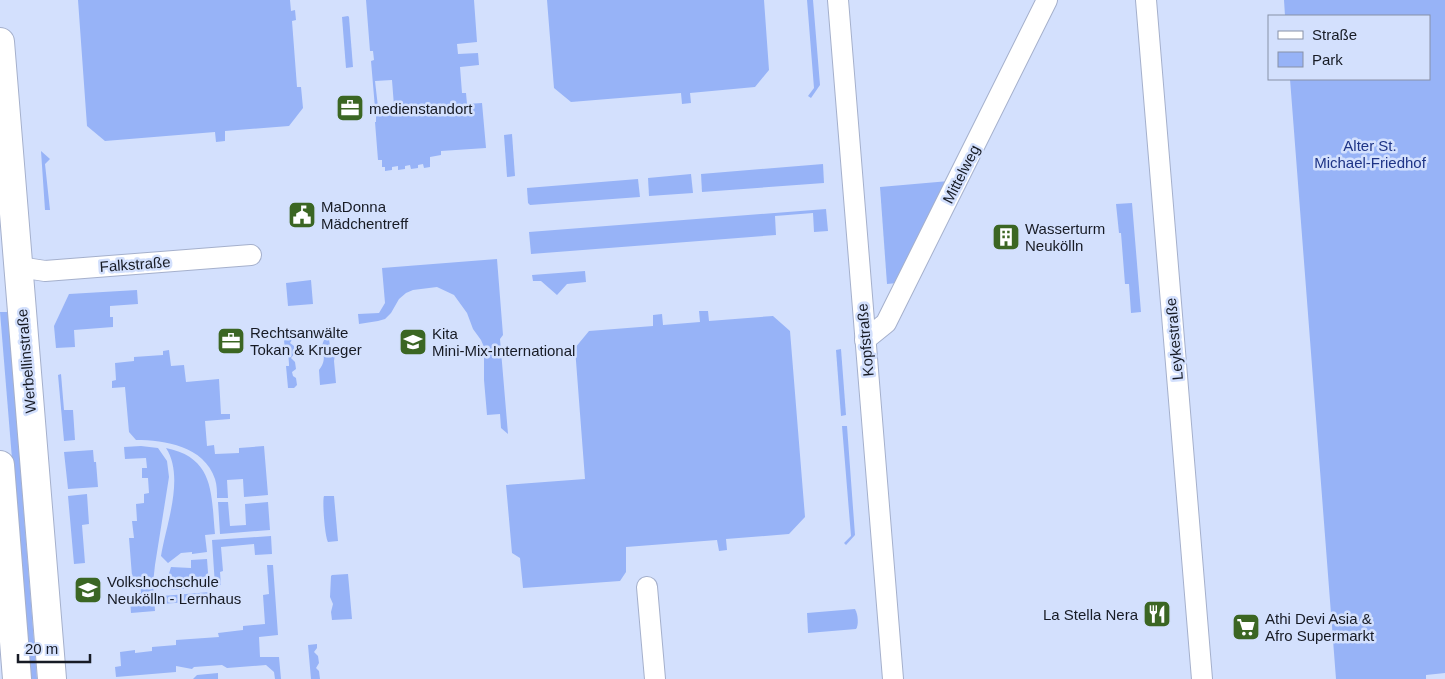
<svg xmlns="http://www.w3.org/2000/svg" width="1445" height="679" font-family="Helvetica,sans-serif">
  <style>
    .green { fill: #97b3f7 }
    .lines { fill: none; stroke-linecap: round; stroke-linejoin: round }
    .street-casing { stroke: #a5b0cc; stroke-width: 22 }
    .secondary-casing { stroke: #a5b0cc; stroke-width: 30 }
    .street { stroke: #fff; stroke-width: 20 }
    .secondary { stroke: #fff; stroke-width: 28 }
    .labels { text-anchor: middle; dominant-baseline: central; stroke-width: 5; stroke-linejoin: round; paint-order: stroke }
    .poi-label { font-size: 15px; fill: #171b25; stroke: #d3e0fd; text-anchor: start }
    .park-label { font-size: 15px; fill: #1e3486; stroke: #d3e0fd }
    .street-label { font-size: 15px; fill: #171b25; stroke: #d3e0fd }
  </style>
  <rect width="100%" height="100%" fill="#d3e0fd"/>
  <g class="green">
    <polygon points="78,0 290,0 291,11 295,10 296,20 292,21 297,87 301,87 303,108 289,126 225,131 225,141 216,142 215,132 105,141 87,126"/>
    <polygon points="366,0 474,0 477,42 457,44 458,54 478,53 479,65 460,67 462,93 466,93 467,104 482,103 486,148 441,151 441,155 430,157 430,167 424,168 423,164 418,165 418,168 411,169 410,165 405,166 405,169 398,170 398,166 392,167 392,170 385,171 385,167 382,167 382,160 378,160 375,122 376,122 376,114 388,113 388,107 394,106 392,80 375,81 378,107 375,108 371,61 374,60 373,51 370,51"/>
    <polygon points="547,0 764,0 769,70 755,87 690,93 691,103 682,104 681,93 571,102 554,88"/>
    <polygon points="807,0 813,0 820,85 811,98 808,96 814,88"/>
    <polygon points="1284,0 1445,0 1445,673 1426,675 1426,679 1336,679 1290,79 1429,79 1429,16 1285,16"/>
    <polygon points="348,16 349,17 353,67 346,68 342,17"/>
    <polygon points="512,134 515,176 507,177 504,135"/>
    <polygon points="41,151 50,159 45,164 50,210 45,210"/>
    <polygon points="823,164 824,183 702,192 701,174"/>
    <polygon points="691,174 693,193 649,196 648,178"/>
    <polygon points="638,179 640,197 530,205 528,203 527,188"/>
    <polygon points="949,181 897,283 887,284 880,187"/>
    <polygon points="1132,203 1141,312 1131,313 1129,284 1125,284 1121,233 1119,233 1116,204"/>
    <polygon points="826,209 828,231 814,232 813,213 775,216 776,235 531,254 529,232"/>
    <polygon points="497,259 503,335 500,339 508,434 501,428 500,414 487,415 484,380 484,347 481,340 473,329 467,313 454,295 437,287 413,290 406,293 399,299 391,313 385,319 378,321 359,324 358,314 379,313 385,303 382,268"/>
    <polygon points="585,271 586,282 567,284 557,295 541,281 533,281 532,275"/>
    <polygon points="311,280 313,304 288,306 286,283"/>
    <polygon points="137,290 138,304 110,306 110,317 113,317 113,327 74,330 75,347 56,348 54,326 69,294"/>
    <polygon points="699,311 708,311 709,321 773,316 790,331 805,517 789,534 726,539 727,550 719,551 717,540 626,547 626,572 620,581 523,588 520,558 512,553 506,485 585,479 575,348 589,331 653,326 653,315 662,314 663,325 700,322"/>
    <polygon points="0,312 8,312 37,679 30,679"/>
    <polygon points="289,328 293,331 293,338 290,343 294,346 294,354 291,358 295,362 296,369 292,372 293,376 296,378 297,385 294,388 288,388 286,366 289,366 289,364 288,351 285,351 283,329"/>
    <path d="M329,339L331,353L335,355L334,361L336,383L320,385L319,370C330,356 318,352 324,340Z"/>
    <polygon points="841,349 846,415 841,416 836,350"/>
    <path d="M169,350L171,366L184,365L186,382L219,379L221,414H230V419L205,421L207,446L214,445L215,454L239,453V448L264,446L268,495L244,497L243,479L227,480L228,498H217C217,492 217,485 215,479C204,446 165,440 136,440L129,432L125,387L112,388V381L116,380L115,363L134,361V357L163,355V351Z"/>
    <polygon points="61,374 64,410 73,410 75,440 64,441 58,375"/>
    <polygon points="842,426 847,426 855,535 846,545 844,543 851,536"/>
    <polygon points="141,446 158,448 167,461 169,477 155,565 153,583 155,611 131,613 130,600 125,600 124,595 141,593 140,582 128,583 128,577 132,576 129,538 134,538 132,521 137,521 136,504 144,503 144,494 149,493 148,478 142,478 142,468 147,468 146,458 125,459 124,447"/>
    <path d="M166,448C215,458 211,494 215,534L205,535L207,552L192,554V552L181,553L168,563L161,556C166,525 185,477 166,448Z"/>
    <polygon points="93,450 94,462 96,462 98,487 68,489 64,452"/>
    <polygon points="87,494 89,524 82,525 85,563 74,564 68,496"/>
    <path d="M324,496H334L338,541L328,542C325,538 322,501 324,496Z"/>
    <polygon points="218,502 228,502 230,526 246,525 245,504 268,502 270,530 220,534"/>
    <polygon points="271,536 272,554 255,555 254,544 221,547 223,571 220,572 221,585 215,586 212,540"/>
    <polygon points="207,559 209,586 172,590 168,586 167,580 171,567 191,568 191,560"/>
    <polygon points="267,565 273,565 278,635 259,637 260,657 279,657 281,679 275,679 274,672 266,665 227,668 222,665 194,667 192,669 176,666 176,672 116,677 115,667 121,666 120,652 135,650 135,653 152,651 152,647 176,645 176,640 219,637 218,633 243,630 243,626 265,624 263,595 269,594"/>
    <polygon points="348,574 352,619 332,620 331,612 333,604 330,597 331,576 332,575"/>
    <polygon points="210,592 210,597 189,599 189,602 161,604 162,596"/>
    <path d="M855,609C858,614 859,625 856,629L808,633L807,613Z"/>
    <polygon points="317,644 317,648 314,652 318,656 319,663 316,668 319,671 320,679 311,679 308,645"/>
    <polygon points="218,673 218,679 193,679 197,675"/>
  </g>
  <g class="lines">
    <defs>
      <g id="street">
        <polyline points="838,0 893,679"/>
        <polyline points="1146,0 1202,679"/>
        <polyline points="19,267 45,271 251,255"/>
        <polyline points="865,340 886,323 1047,0"/>
        <polyline points="647,587 655,679"/>
      </g>
      <g id="secondary">
        <polyline points="0,42 52,679"/>
        <polyline points="0,465 17,679"/>
      </g>
    </defs>
    <use href="#street" class="street-casing"/>
    <use href="#secondary" class="secondary-casing"/>
    <use href="#street" class="street"/>
    <use href="#secondary" class="secondary"/>
  </g>
  <defs>
    <symbol id="office-square" viewBox="-11 -11 22 22"><rect x="-9" y="-9" width="18" height="18" rx="4" fill="#3b6623" stroke="#d3e0fd"/><path d="M-6-3h4V-5.5h4V-3h4V5H-6ZM-1-4.5V-3h2v-1.5ZM-6 0V1H6V0Z" fill="#fff"/></symbol>
    <symbol id="civic-square" viewBox="-11 -11 22 22"><rect x="-9" y="-9" width="18" height="18" rx="4" fill="#3b6623" stroke="#d3e0fd"/><path d="M-.6-6.5H3V-4.5H.6V-3L4-1V1h2V6H-6V1h2V-1L-.6-3ZM-1.2 2.5V6h2.4V2.5Z" fill="#fff"/></symbol>
    <symbol id="building-square" viewBox="-11 -11 22 22"><rect x="-9" y="-9" width="18" height="18" rx="4" fill="#3b6623" stroke="#d3e0fd"/><path d="M-4-6H4V6H1V3H-1V6H-4ZM-2.5-4.3h1.7v1.8h-1.7ZM.8-4.3h1.7v1.8H.8ZM-2.5-1h1.7V.8h-1.7ZM.8-1h1.7V.8H.8Z" fill="#fff"/></symbol>
    <symbol id="school-square" viewBox="-11 -11 22 22"><rect x="-9" y="-9" width="18" height="18" rx="4" fill="#3b6623" stroke="#d3e0fd"/><path d="M0-5L7-2L0 1L-7-2ZM-4 1L0 2.5L4 1V4Q0 6-4 4Z" fill="#fff"/></symbol>
    <symbol id="university-square" viewBox="-11 -11 22 22"><rect x="-9" y="-9" width="18" height="18" rx="4" fill="#3b6623" stroke="#d3e0fd"/><path d="M0-5L7-2L0 1L-7-2ZM-4 1L0 2.5L4 1V4Q0 6-4 4Z" fill="#fff"/></symbol>
    <symbol id="restaurant-square" viewBox="-11 -11 22 22"><rect x="-9" y="-9" width="18" height="18" rx="4" fill="#3b6623" stroke="#d3e0fd"/><path d="M-5-6h1v4h1v-4h1v4h1v-4h1v5L-1.5 .5V6h-2V.5L-5-1ZM5-6V6H3V1.5H1.5Q1.5-4 5-6Z" fill="#fff"/></symbol>
    <symbol id="supermarket-square" viewBox="-11 -11 22 22"><rect x="-9" y="-9" width="18" height="18" rx="4" fill="#3b6623" stroke="#d3e0fd"/><path d="M-6-5.5h2.5l.6 2H6L4.5 2H-2.5L-4.4-4H-6ZM-1.5 3.2a1.3 1.3 0 1 0 .1 0ZM3 3.2a1.3 1.3 0 1 0 .1 0Z" fill="#fff"/></symbol>
  </defs>
  <g fill-rule="evenodd">
    <use href="#office-square" x="334" y="92" width="32" height="32"/>
    <use href="#civic-square" x="286" y="199" width="32" height="32"/>
    <use href="#building-square" x="990" y="221" width="32" height="32"/>
    <use href="#office-square" x="215" y="325" width="32" height="32"/>
    <use href="#school-square" x="397" y="326" width="32" height="32"/>
    <use href="#university-square" x="72" y="574" width="32" height="32"/>
    <use href="#restaurant-square" x="1141" y="598" width="32" height="32"/>
    <use href="#supermarket-square" x="1230" y="611" width="32" height="32"/>
  </g>
  <g class="labels">
    <g class="poi-label">
      <text x="369" y="108">medienstandort</text>
      <text x="321" y="206">MaDonna<tspan x="321" dy="17">Mädchentreff</tspan></text>
      <text x="1025" y="228">Wasserturm<tspan x="1025" dy="17">Neukölln</tspan></text>
      <text x="250" y="332">Rechtsanwälte<tspan x="250" dy="17">Tokan &amp; Krueger</tspan></text>
      <text x="432" y="333">Kita<tspan x="432" dy="17">Mini-Mix-International</tspan></text>
      <text x="107" y="581">Volkshochschule<tspan x="107" dy="17">Neukölln - Lernhaus</tspan></text>
      <text x="1138" y="614" text-anchor="end">La Stella Nera</text>
      <text x="1265" y="618">Athi Devi Asia &amp;<tspan x="1265" dy="17">Afro Supermarkt</tspan></text>
    </g>
    <g class="park-label">
      <text x="1370" y="145">Alter St.<tspan x="1370" dy="17">Michael-Friedhof</tspan></text>
    </g>
    <g class="street-label">
      <text transform="translate(961 174) rotate(-63)">Mittelweg</text>
      <text transform="translate(135 264) rotate(-4)">Falkstraße</text>
      <text transform="translate(1174 339) rotate(-95)">Leykestraße</text>
      <text transform="translate(865 340) rotate(-95)">Kopfstraße</text>
      <text transform="translate(26 361) rotate(-95)">Werbellinstraße</text>
    </g>
  </g>
  <rect x="1268" y="15" width="162" height="65" fill="#d3e0fd" stroke="#8891a7"/>
  <rect x="1278" y="31" width="25" height="8" fill="#ffffff" stroke="#8891a7"/>
  <text x="1312" y="40" font-size="15" fill="#171b25">Straße</text>
  <rect x="1278" y="52" width="25" height="15" fill="#97b3f7" stroke="#8891a7"/>
  <text x="1312" y="65" font-size="15" fill="#171b25">Park</text>
  <path d="M18 654v8h72v-8" fill="none" stroke="#171b25" stroke-width="2.5"/>
  <text x="25" y="654" font-size="15" fill="#171b25" stroke="#d3e0fd" stroke-width="4" paint-order="stroke">20 m</text>
</svg>
